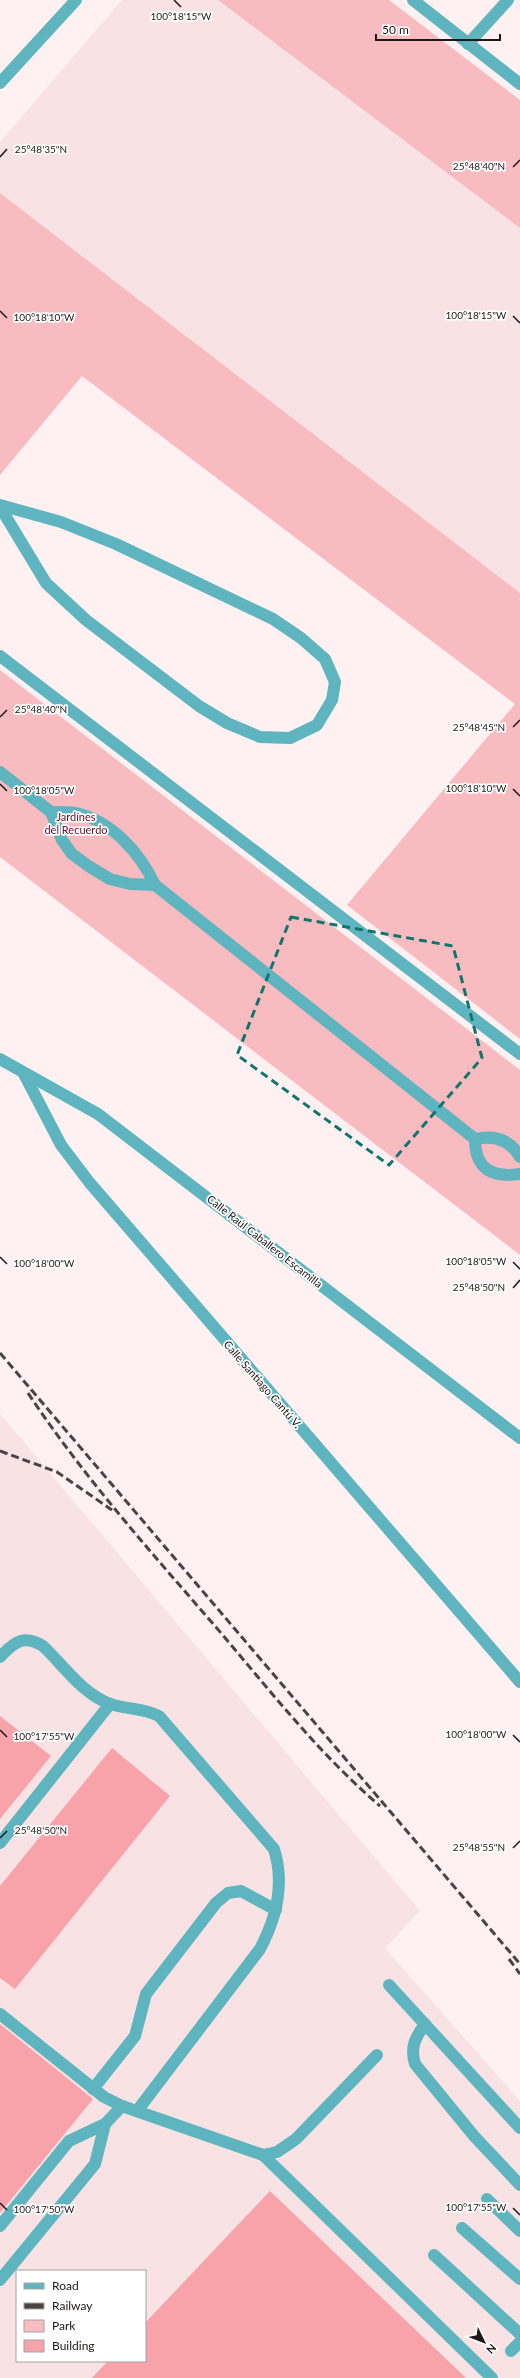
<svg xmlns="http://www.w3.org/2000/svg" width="520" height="2378" font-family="Lato,sans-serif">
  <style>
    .built { fill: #f8e2e3; fill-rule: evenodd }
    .green { fill: #f8bbc0 }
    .building { fill: #f8a2aa }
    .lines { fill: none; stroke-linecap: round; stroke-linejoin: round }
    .minor { stroke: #5eb5bf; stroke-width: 12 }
    .rail { stroke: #4a4343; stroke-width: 3; stroke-dasharray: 8 4; stroke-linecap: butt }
    .marked { fill: none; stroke: #0f766e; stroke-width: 3; stroke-dasharray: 8 5; stroke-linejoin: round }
    .ticks { fill: none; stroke: #1d1717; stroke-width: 1.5 }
    .labels { text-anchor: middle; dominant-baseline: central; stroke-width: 3.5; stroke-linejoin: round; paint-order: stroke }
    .park-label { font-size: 11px; fill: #6c0e26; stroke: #fff }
    .street-label { font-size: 11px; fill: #1d1717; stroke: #fff }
    .ticks-label { font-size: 10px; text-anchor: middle; fill: #1d1717; stroke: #fff; stroke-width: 3.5; stroke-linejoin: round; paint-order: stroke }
  </style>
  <rect width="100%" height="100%" fill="#fff0f1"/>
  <g class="built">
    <polygon points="122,0 218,0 520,228 520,593 0,193 0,142"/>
    <path d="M0,1414L420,1911L385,1948L520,2101V2378H0ZM17,2271H145V2361H17Z"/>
  </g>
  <g class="green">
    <polygon points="218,0 389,0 520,100 520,228"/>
    <polygon points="0,193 520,593 520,1039 347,905 515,704 82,376 0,475"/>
    <polygon points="0,670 520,1070 520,1255 0,857"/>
  </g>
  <g class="building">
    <polygon points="0,1716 51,1756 0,1819"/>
    <polygon points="112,1748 170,1796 15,1989 0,1978 0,1886"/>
    <polygon points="0,2024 93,2099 0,2213"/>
    <polygon points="270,2191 466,2378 92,2378 108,2361 145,2361 145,2323"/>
  </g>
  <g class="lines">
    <g class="minor">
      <polyline points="413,0 520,84"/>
      <polyline points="468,44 508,0"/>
      <polyline points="0,83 76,0"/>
      <polyline points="0,505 61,522 116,544 273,619 301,638 325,659 335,682 332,700 317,725 290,738 260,737 227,723 199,706 86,620 46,583 0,507"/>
      <polyline points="0,656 520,1054"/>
      <polyline points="0,772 51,812 62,840 72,854 90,867 110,879 130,884 155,885"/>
      <path d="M51,812C59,812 68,812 76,813C112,821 140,853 155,885L475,1139C494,1135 510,1139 520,1157"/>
      <polyline points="0,1059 98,1114 520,1438"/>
      <polyline points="24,1074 61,1145 89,1182 520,1682"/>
      <path d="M475,1139C475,1169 492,1178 520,1174"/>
      <path d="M0,1657C14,1642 24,1634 43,1646C63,1665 82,1693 108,1703C126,1710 141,1707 159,1716L274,1849C285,1884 277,1917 260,1949L137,2111"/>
      <polyline points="0,1843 110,1704"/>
      <polyline points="389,1985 520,2128"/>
      <polyline points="0,2014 104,2097 122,2106 263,2155 277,2152 296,2139 377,2055"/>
      <path d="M425,2024C415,2038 410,2047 415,2064L474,2136L520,2185"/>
      <polyline points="93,2089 135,2036 146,1994 216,1903 228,1893 241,1891 276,1910"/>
      <polyline points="263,2155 492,2378"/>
      <polyline points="487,2199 520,2231"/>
      <polyline points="0,2226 69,2141 105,2124 122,2106"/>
      <polyline points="462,2228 520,2279"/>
      <polyline points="434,2255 520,2334"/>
      <polyline points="0,2280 95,2164 105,2124"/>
      <polyline points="511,2351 520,2342"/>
    </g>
    <g class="rail">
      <polyline points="0,1353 520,1964"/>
      <path d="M28,1393C83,1476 150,1551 215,1626C268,1688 318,1753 380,1806"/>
      <polyline points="0,1451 57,1472 112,1510"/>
      <polyline points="509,1959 520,1974"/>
    </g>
  </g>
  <path class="marked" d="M291,917L453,946L482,1058L389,1165L237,1055Z"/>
  <path class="ticks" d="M174,0L181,7M0,157L7,149M513,167L520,160M0,311L7,318M513,316L520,323M0,717L7,710M513,727L520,720M0,784L7,791M513,789L520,796M0,1257L7,1264M513,1262L520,1269M513,1288L520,1280M0,1730L7,1737M513,1735L520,1742M0,1838L7,1831M513,1848L520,1841M0,2203L7,2210M513,2208L520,2215"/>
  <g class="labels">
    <g class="park-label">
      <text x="76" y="816">Jardínes<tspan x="76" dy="13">del Recuerdo</tspan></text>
    </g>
    <g class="street-label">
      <text transform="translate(265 1241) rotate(38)">Calle Raúl Caballero Escamilla</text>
      <text transform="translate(263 1384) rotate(49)">Calle Santiago Cantú V.</text>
    </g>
  </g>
  <g class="ticks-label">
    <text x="181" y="20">100°18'15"W</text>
    <text x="41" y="153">25°48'35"N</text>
    <text x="479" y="170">25°48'40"N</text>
    <text x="476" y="319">100°18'15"W</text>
    <text x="44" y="321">100°18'10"W</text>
    <text x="41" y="713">25°48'40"N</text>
    <text x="479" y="731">25°48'45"N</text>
    <text x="476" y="792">100°18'10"W</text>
    <text x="44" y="794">100°18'05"W</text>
    <text x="476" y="1265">100°18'05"W</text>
    <text x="44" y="1267">100°18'00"W</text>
    <text x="479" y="1291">25°48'50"N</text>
    <text x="476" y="1738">100°18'00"W</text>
    <text x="44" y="1740">100°17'55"W</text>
    <text x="41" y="1834">25°48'50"N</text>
    <text x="479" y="1851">25°48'55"N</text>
    <text x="476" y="2211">100°17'55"W</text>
    <text x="44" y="2213">100°17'50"W</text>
  </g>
  <rect x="16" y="2270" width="130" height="92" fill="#ffffff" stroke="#a5a2a2"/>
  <rect x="24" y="2283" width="20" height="6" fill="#5eb5bf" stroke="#a5a2a2"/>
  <text x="52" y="2290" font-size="12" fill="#1d1717">Road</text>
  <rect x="24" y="2303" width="20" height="6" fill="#4a4343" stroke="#a5a2a2"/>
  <text x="52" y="2310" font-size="12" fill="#1d1717">Railway</text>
  <rect x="24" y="2320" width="20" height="12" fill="#f8bbc0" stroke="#a5a2a2"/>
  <text x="52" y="2330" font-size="12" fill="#1d1717">Park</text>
  <rect x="24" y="2340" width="20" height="12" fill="#f8a2aa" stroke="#a5a2a2"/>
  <text x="52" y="2350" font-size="12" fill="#1d1717">Building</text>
  <g transform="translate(484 2342) rotate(133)" stroke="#ffffff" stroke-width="3" paint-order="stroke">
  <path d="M0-3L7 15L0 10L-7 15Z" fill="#1d1717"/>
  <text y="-6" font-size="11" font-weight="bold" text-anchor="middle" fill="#1d1717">N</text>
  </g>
  <path d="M376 34v6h124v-6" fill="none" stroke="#1d1717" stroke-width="2"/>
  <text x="382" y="34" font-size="12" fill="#1d1717" stroke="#ffffff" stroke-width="3" paint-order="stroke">50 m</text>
</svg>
